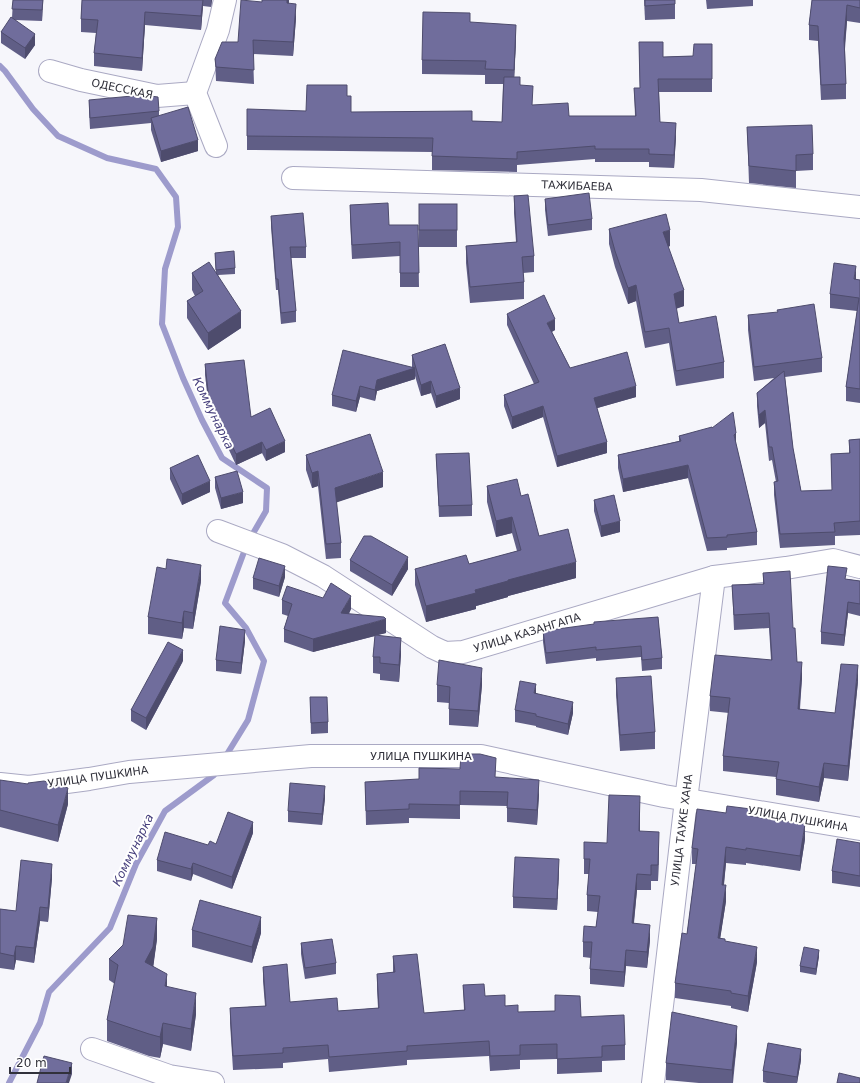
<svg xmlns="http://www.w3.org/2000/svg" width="860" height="1083" font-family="'DejaVu Sans',sans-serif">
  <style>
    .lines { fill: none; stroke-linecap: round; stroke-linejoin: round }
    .stream { stroke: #9d9bcc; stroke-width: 6 }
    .minor-casing { stroke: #aaa9c3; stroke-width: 24 }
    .minor { stroke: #fff; stroke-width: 22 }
    .wall { fill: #605e86 }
    .shaded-wall { fill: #4e4c6d }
    .building { fill: #706d9c; stroke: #4e4c6d }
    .labels { text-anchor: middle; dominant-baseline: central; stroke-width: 4; stroke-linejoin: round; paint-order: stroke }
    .street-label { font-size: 11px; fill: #31313b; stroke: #fff }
    .water-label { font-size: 12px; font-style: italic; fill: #47407d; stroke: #fff }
  </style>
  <rect width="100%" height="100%" fill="#f6f6fb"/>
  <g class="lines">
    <g class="stream">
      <polyline points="0,66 5,71 33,109 58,136 107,158 156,169 176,197 178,227 165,269 162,324 183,378 202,420 222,458 267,488 266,511 247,544 225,603 246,628 264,661 248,720 224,759"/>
      <polyline points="9,1083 40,1023 49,992 110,928 136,864 165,811 214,775 217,770"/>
    </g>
    <defs>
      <g id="minor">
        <polyline points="50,71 81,80 157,96 195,93"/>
        <polyline points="216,146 195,93 218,30 225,0"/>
        <polyline points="293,178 701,190 860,207"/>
        <polyline points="218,531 282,555 323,576 432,647 445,653 463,652 714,577 786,568 833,560 860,567"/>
        <polyline points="0,784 29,787 89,779 129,772 311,756 481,756 664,796 860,829"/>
        <polyline points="92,1049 169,1076 213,1083"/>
        <polyline points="653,1083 686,800 714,577"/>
      </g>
    </defs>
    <use href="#minor" class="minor-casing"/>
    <use href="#minor" class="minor"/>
  </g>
  <g class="wall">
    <polygon points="13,0 43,0 42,21 15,20 35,45 25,59 1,43 1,32 12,18"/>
    <polygon points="82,0 212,0 211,7 203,6 201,30 145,25 142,71 94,66 94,53 96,33 81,32 81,19"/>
    <polygon points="262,0 289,0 289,3 296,18 293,56 253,54 254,84 216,81 215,59 238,42 262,2"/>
    <polygon points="644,0 675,0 675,19 645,20"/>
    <polygon points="706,0 753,0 753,6 707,9"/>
    <polygon points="812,0 860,0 860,23 847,21 845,49 846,84 846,99 821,100 818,41 809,40 809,25"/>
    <polygon points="470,22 516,40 514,77 520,85 532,105 569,116 635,116 634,88 640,88 639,42 663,57 693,56 712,44 712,92 659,92 660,122 676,136 674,168 649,167 649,162 595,162 595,159 517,165 517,172 432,170 432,152 247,150 247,136 306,111 347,96 351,112 472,121 502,122 503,84 485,84 485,75 422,74 422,60"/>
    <polygon points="89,100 159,111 159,116 198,151 161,162 151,130 151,123 90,129 89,111"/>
    <polygon points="747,127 813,154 813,170 796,171 796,188 749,183"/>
    <polygon points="514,196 534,256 534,272 523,273 524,282 524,299 470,303 466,263 466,246 516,242 514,213"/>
    <polygon points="545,199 592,219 592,230 548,236 545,210"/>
    <rect x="419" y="204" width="38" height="43"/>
    <polygon points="350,205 389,225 418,225 419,287 400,287 400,256 352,259 350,219"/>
    <polygon points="271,216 306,247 306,258 291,258 296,311 296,322 281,324 278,290 276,290 271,227"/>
    <polygon points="609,229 670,246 668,247 684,306 676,309 679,323 724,362 724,378 676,386 669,343 645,348 636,301 628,304 615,267 609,244"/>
    <polygon points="215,253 235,268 235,274 218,275 241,328 208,350 187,318 187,301 195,296 192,290 192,273 216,273"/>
    <polygon points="856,280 860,280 860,403 846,401 846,387 857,311 830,308 830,294"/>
    <polygon points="507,314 555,330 552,332 570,368 636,397 597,408 607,453 557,467 543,417 512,429 504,406 504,395 534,384 507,325"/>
    <polygon points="748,315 822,358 822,372 785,377 793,448 801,491 832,490 831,454 849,453 849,440 860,439 860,535 835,536 835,545 780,548 774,495 774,482 776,482 772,460 769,461 765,423 759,428 757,406 757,393 774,378 754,381 748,330"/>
    <polygon points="412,355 460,399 436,408 431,393 421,396 415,376 415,379 377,391 375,401 360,397 356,412 332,406 332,395 412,367"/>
    <polygon points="205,364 251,417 285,452 266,461 262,453 236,465 215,420 210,420 205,375"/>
    <polygon points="712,428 736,444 757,532 757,545 727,548 727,550 707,551 688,478 623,492 618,468 618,455 679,441 679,436"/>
    <polygon points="436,454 472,505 472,516 439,517"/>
    <polygon points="306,455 383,487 336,502 341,543 341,558 326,559 318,486 312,488 306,470"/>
    <polygon points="170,468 210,492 182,505 170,479"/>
    <polygon points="215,477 243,503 221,509 215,488"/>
    <polygon points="487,486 521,496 539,536 576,578 508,596 508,597 476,606 476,609 426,622 415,585 415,569 469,564 517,551 512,533 496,537 487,502"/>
    <polygon points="594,500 620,532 601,537 594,511"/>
    <polygon points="350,560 408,569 392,596 350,571"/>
    <polygon points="763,573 793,628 797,662 802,678 800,709 835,713 858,681 848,781 824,778 819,802 776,795 776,777 723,771 723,756 729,713 710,711 710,696 771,660 769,628 734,630 732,585 763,584"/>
    <polygon points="285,577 279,597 253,589 253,578"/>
    <polygon points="847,579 860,581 860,616 848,613 844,646 821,644 821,632"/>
    <polygon points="201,581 193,629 184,628 182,639 148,634 148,617"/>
    <polygon points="282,600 351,609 349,614 386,633 376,635 401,654 399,682 380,680 380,674 373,673 373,657 375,636 313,652 284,642 284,629 288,616 282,614"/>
    <polygon points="658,617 662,658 662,669 642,671 641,657 596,661 596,658 546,664 543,642 543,631"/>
    <polygon points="245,641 241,674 216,671 216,660"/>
    <polygon points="183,661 146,730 131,721 131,710"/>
    <polygon points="616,678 655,732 655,749 620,751 616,695"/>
    <polygon points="437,685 482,685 478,727 449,725 449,703 437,702"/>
    <polygon points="536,693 573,713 568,735 536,727 536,726 515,722 515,710"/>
    <polygon points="310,697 328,722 328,733 311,734"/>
    <polygon points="496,777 539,794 537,825 507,822 507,806 460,805 460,819 409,818 409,823 366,825 365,782"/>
    <polygon points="0,780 68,804 58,842 0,827"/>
    <polygon points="325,798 322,825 288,822 288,811"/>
    <polygon points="640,811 640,831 659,847 658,881 651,881 651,890 637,890 634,923 650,940 647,968 626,966 624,987 590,984 590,969 591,958 583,957 583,942 596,927 598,912 587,911 587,895 589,874 584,874 584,859 607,843"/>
    <polygon points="751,816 805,839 800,871 746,863 746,865 726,863 724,885 726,901 720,938 757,962 748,1012 731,1008 731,1006 675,998 675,983 687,934 696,864 692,864 692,848"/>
    <polygon points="253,833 232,889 193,874 191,881 157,871 157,860 208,845 216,844"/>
    <polygon points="860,843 860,887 832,883 832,871"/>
    <polygon points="559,870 557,910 513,908 513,897"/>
    <polygon points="52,878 48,922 40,921 34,963 16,960 14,970 0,968 0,909 16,911"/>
    <polygon points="192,930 261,933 252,963 192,947"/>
    <polygon points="157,939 153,966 167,987 196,1014 191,1051 163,1044 160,1058 149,1056 107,1041 107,1020 115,984 109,980 109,959"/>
    <polygon points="301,943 336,963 336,974 305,979 301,954"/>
    <polygon points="393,956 424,1013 464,1010 463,985 518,1012 555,1011 555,995 581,1017 625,1045 625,1060 602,1061 602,1072 557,1074 557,1059 520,1060 520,1069 490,1071 489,1056 407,1060 407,1065 329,1072 328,1059 283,1063 283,1068 233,1070 230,1023 230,1008 265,1006 263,981 263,967 290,1002 338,1011 378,1008 377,989 377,974 393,972"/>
    <polygon points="819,956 816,975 800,972 800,966"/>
    <polygon points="737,1042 733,1083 699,1083 666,1080 666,1063"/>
    <polygon points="801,1060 797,1083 767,1083 763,1082 763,1071"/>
  </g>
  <g class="shaded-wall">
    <polygon points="43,0 42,21 42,10"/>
    <polygon points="203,0 203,6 201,30 201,16"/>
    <polygon points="211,0 212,0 211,7"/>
    <polygon points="287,0 289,0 287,17"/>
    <polygon points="296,4 296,18 293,56 293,42"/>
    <polygon points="847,5 847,21 844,54 844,39"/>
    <polygon points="145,12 145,25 142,71 142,58"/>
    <polygon points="516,25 516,40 514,84 514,70"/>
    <polygon points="35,34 35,45 25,59 25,48"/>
    <polygon points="676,123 676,136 674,168 674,155"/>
    <polygon points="198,140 198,151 161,162 161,151"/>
    <polygon points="670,230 670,246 663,248 663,232"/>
    <polygon points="856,266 856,279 854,293 854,279"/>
    <polygon points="636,285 636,301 628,304 628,288"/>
    <polygon points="684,290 684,306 674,309 674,294"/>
    <polygon points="241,311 241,328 208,350 208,333"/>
    <polygon points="555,319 555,330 547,334 547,323"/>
    <polygon points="415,368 415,379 377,391 375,401 375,390 377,380"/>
    <polygon points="431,381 431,393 421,396 421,385"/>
    <polygon points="360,386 360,397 356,412 356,401"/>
    <polygon points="636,386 636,397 594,409 594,398"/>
    <polygon points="460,388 460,399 436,408 436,396"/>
    <polygon points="543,406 543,417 512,429 512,417"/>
    <polygon points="765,410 765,423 759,428 759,415"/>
    <polygon points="736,433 736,446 734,435"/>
    <polygon points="285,441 285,452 266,461 266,450"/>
    <polygon points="262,442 262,453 236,465 236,454"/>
    <polygon points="607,442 607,453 557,467 557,456"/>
    <polygon points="688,465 688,478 623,492 623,479"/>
    <polygon points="318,471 318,486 312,488 312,473"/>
    <polygon points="383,472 383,487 335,503 335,488"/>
    <polygon points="210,481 210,492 182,505 182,494"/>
    <polygon points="243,492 243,503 221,509 221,498"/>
    <polygon points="512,517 512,533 496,537 496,521"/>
    <polygon points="620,521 620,532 601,537 601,526"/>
    <polygon points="408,557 408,569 392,596 392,585"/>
    <polygon points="576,562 576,578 508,596 508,597 476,606 476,609 426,622 426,606 508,580"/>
    <polygon points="201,565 201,581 193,629 193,613"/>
    <polygon points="285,566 285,577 279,597 279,586"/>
    <polygon points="351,596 351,609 341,627 341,613"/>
    <polygon points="848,602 848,613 844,646 844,635"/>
    <polygon points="184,611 184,628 182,639 182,623"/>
    <polygon points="386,619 386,633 313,652 313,639"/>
    <polygon points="245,630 245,641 241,674 241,663"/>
    <polygon points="401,638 401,654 399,682 399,665"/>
    <polygon points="183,650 183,661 146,730 146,718"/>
    <polygon points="802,662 802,678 798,724 798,709"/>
    <polygon points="858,665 858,681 848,781 848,766"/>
    <polygon points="482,668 482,685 478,727 478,711"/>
    <polygon points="536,684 536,695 534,693"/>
    <polygon points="573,702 573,713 568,735 568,724"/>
    <polygon points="824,763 824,778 819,802 819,787"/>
    <polygon points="539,780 539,794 537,825 537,810"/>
    <polygon points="325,786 325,798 322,825 322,814"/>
    <polygon points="68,788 68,804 58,842 58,825"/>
    <polygon points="640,796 640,811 639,847 639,831"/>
    <polygon points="253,822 253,833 232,889 232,877"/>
    <polygon points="805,824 805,839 800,871 800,856"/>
    <polygon points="659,832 659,847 658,881 658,865"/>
    <polygon points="726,847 726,863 722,900 722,885"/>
    <polygon points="559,859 559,870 557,910 557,899"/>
    <polygon points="193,863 193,874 191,881 191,869"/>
    <polygon points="52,864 52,878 48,922 48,908"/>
    <polygon points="637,874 637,890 632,939 632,923"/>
    <polygon points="726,885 726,901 718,953 718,938"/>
    <polygon points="40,907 40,921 34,963 34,948"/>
    <polygon points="261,917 261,933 252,963 252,947"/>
    <polygon points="157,918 157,939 153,969 145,962"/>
    <polygon points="650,925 650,940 647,968 647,952"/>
    <polygon points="16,946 16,960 14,970 14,956"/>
    <polygon points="757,947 757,962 748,1012 748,996"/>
    <polygon points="626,950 626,966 624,987 624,972"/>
    <polygon points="819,950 819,956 816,975 816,969"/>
    <polygon points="167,974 167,995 165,986"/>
    <polygon points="196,993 196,1014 191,1051 191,1029"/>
    <polygon points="163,1023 163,1044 160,1058 160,1037"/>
    <polygon points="737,1026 737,1042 732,1083 732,1070"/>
    <polygon points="801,1049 801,1060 797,1083 797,1077"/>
    <polygon points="72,1063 72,1074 69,1083 66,1083"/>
  </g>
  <g class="building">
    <polygon points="13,0 43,0 42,10 12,9"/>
    <polygon points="82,0 203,0 201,16 145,12 142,58 94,53 98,20 81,19"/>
    <polygon points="241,0 262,2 262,0 287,0 287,3 296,4 293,42 253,40 254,70 216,67 215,59 222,42 238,42"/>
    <polygon points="645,0 675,0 675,4 645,6"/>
    <polygon points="812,0 860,0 860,8 847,5 844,39 846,84 821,85 818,26 809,25"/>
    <polygon points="423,12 470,13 470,22 516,25 514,70 485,69 486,61 422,60"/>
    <polygon points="11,17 35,34 25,48 1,32"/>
    <polygon points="639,42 663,42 663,57 693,56 694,44 712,44 712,79 658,79 660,122 676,123 674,155 649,154 649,149 595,149 595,146 517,152 517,159 432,156 433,138 247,136 247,109 306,111 307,85 347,85 347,96 351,96 351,112 472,111 472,121 502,122 504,77 520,77 520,85 533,86 532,105 568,103 569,116 636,116 634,88 640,88"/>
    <polygon points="143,95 158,97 159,111 90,118 89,100"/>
    <polygon points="188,107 198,140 161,151 151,118"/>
    <polygon points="812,125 813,154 796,155 796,171 749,166 747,127"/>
    <polygon points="589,193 592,219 548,225 545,199"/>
    <polygon points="528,195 534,256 522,257 524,282 470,287 466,246 517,242 514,196"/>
    <polygon points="388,203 389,225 418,225 419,273 400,273 400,242 352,245 350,205"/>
    <rect x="419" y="204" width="38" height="26"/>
    <polygon points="303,213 306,247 290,247 296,311 281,313 278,279 276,279 271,216"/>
    <polygon points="666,214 670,230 663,232 684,290 674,294 679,323 716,316 724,362 676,371 669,328 645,332 636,285 628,288 615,251 609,229"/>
    <polygon points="234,251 235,268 216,270 215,253"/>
    <polygon points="209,262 241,311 208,333 187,301 203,291 192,273"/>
    <polygon points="834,263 856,266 854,279 860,280 860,389 846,387 859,298 830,294"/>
    <polygon points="544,295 555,319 547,323 570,368 627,352 636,386 594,398 607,442 557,456 543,406 512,417 504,395 539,382 507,314"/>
    <polygon points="814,304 822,358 754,367 748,315 778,312 777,310"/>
    <polygon points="445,344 460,388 436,396 431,381 421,385 412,355"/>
    <polygon points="343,350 415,368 377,380 375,390 360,386 356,401 332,395"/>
    <polygon points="244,360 251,417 270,408 285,441 266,450 262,442 236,454 215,409 210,409 205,364"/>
    <polygon points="784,371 793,448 801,491 832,490 831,454 850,453 849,440 860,439 860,521 834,523 835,532 780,534 774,482 778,481 772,447 769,447 765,410 759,415 757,393"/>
    <polygon points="733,412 736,433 734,435 757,532 727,535 727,537 707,538 688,465 623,479 618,455 681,441 679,436 712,427 712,428"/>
    <polygon points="370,434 383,472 335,488 341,543 326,544 318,471 312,473 306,455"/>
    <polygon points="469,453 472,505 439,506 436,454"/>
    <polygon points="198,455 210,481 182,494 170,468"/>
    <polygon points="237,471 243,492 221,498 215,477"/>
    <polygon points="517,479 521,496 528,494 539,536 568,529 576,562 508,580 508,581 475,590 476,593 426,606 415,569 466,555 469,564 521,550 512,517 496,521 487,486"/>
    <polygon points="614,495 620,521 601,526 594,500"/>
    <polygon points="364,536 371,536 408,557 392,585 350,560"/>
    <polygon points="259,558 285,566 279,586 253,578"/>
    <polygon points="167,559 201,565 193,613 184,611 182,623 148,617 157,567 166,569"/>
    <polygon points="828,566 847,568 845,579 860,581 860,604 848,602 844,635 821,632"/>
    <polygon points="790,571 793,628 795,628 797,662 802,662 798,709 835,713 841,664 858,665 848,766 824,763 819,787 776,779 779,762 723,756 730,698 710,696 715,655 772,660 769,613 734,615 732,585 764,584 763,573"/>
    <polygon points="331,583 351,596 341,613 384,617 386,619 313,639 284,629 292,604 282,600 287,586 323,598"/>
    <polygon points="658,617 662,658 642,660 641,646 596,650 596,647 546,653 543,631 594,624 594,622"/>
    <polygon points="220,626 245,630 241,663 216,660"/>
    <polygon points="375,635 401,638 399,665 380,663 380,657 373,657"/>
    <polygon points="168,642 183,650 146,718 131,710"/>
    <polygon points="439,660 482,668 478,711 449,709 450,687 437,685"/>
    <polygon points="651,676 655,732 620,735 616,678"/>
    <polygon points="520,681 536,684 534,693 573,702 568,724 536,716 536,714 515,710"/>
    <polygon points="310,697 327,697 328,722 311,723"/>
    <polygon points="461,754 480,754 496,758 495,777 539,780 537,810 507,808 508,792 460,791 460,805 409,804 409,809 366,811 365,782 419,779 419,768 460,769"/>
    <polygon points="0,780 28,784 28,783 44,781 68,788 58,825 0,810"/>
    <polygon points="290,783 325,786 322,814 288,811"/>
    <polygon points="609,795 640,796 639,831 659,832 658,865 651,865 651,875 637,874 632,923 650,925 647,952 626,950 624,972 590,969 592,942 583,942 584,926 596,927 600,896 587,895 590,859 584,859 584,842 607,843"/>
    <polygon points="727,806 751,809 750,816 805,824 800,856 746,848 746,850 726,847 722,885 726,885 718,938 725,939 725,941 757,947 748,996 731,993 731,991 675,983 682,933 687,934 698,849 692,848 697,809 726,813"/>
    <polygon points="228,812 253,822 232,877 193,863 191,869 157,860 165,832 208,845 210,841 216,844"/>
    <polygon points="837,839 860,843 860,876 832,871"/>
    <polygon points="515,857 559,859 557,899 513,897"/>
    <polygon points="21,860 52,864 48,908 40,907 34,948 16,946 14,956 0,953 0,909 16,911"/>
    <polygon points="200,900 261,917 252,947 192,930"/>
    <polygon points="128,915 157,918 153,947 145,962 167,974 165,986 196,993 191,1029 163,1023 160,1037 149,1034 107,1020 118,965 109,959 123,945"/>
    <polygon points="332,939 336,963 305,968 301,943"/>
    <polygon points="804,947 819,950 816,969 800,966"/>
    <polygon points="417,954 424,1013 465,1010 463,985 484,984 485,996 505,995 505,1006 518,1005 518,1012 555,1011 555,995 580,996 581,1017 624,1015 625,1045 602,1046 602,1057 557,1059 557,1044 520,1045 520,1055 490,1056 489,1041 407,1046 407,1051 329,1057 328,1045 283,1048 283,1053 233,1056 230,1008 266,1006 263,967 287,964 290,1002 337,998 338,1011 379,1008 377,974 395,972 393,956"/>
    <polygon points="672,1012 737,1026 732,1070 666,1063"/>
    <polygon points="768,1043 801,1049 797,1077 763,1071"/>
    <polygon points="44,1056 72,1063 66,1083 37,1083"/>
    <polygon points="839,1073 860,1078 860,1083 837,1083"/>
  </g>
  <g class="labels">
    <g class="street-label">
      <text transform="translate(122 89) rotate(12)">ОДЕССКАЯ</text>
      <text transform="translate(577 186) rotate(2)">ТАЖИБАЕВА</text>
      <text transform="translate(527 633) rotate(-17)">УЛИЦА КАЗАНГАПА</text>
      <text x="421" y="756">УЛИЦА ПУШКИНА</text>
      <text transform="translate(98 777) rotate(-8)">УЛИЦА ПУШКИНА</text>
      <text transform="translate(798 819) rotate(10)">УЛИЦА ПУШКИНА</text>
      <text transform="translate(682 830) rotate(-83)">УЛИЦА ТАУКЕ ХАНА</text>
    </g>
    <g class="water-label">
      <text transform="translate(213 413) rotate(64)">Коммунарка</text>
      <text transform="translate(133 850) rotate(-64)">Коммунарка</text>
    </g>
  </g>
  <path d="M10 1067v6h60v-6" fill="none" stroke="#31313b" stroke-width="2"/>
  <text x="16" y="1067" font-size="12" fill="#31313b" stroke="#ffffff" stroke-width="3" paint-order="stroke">20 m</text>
</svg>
